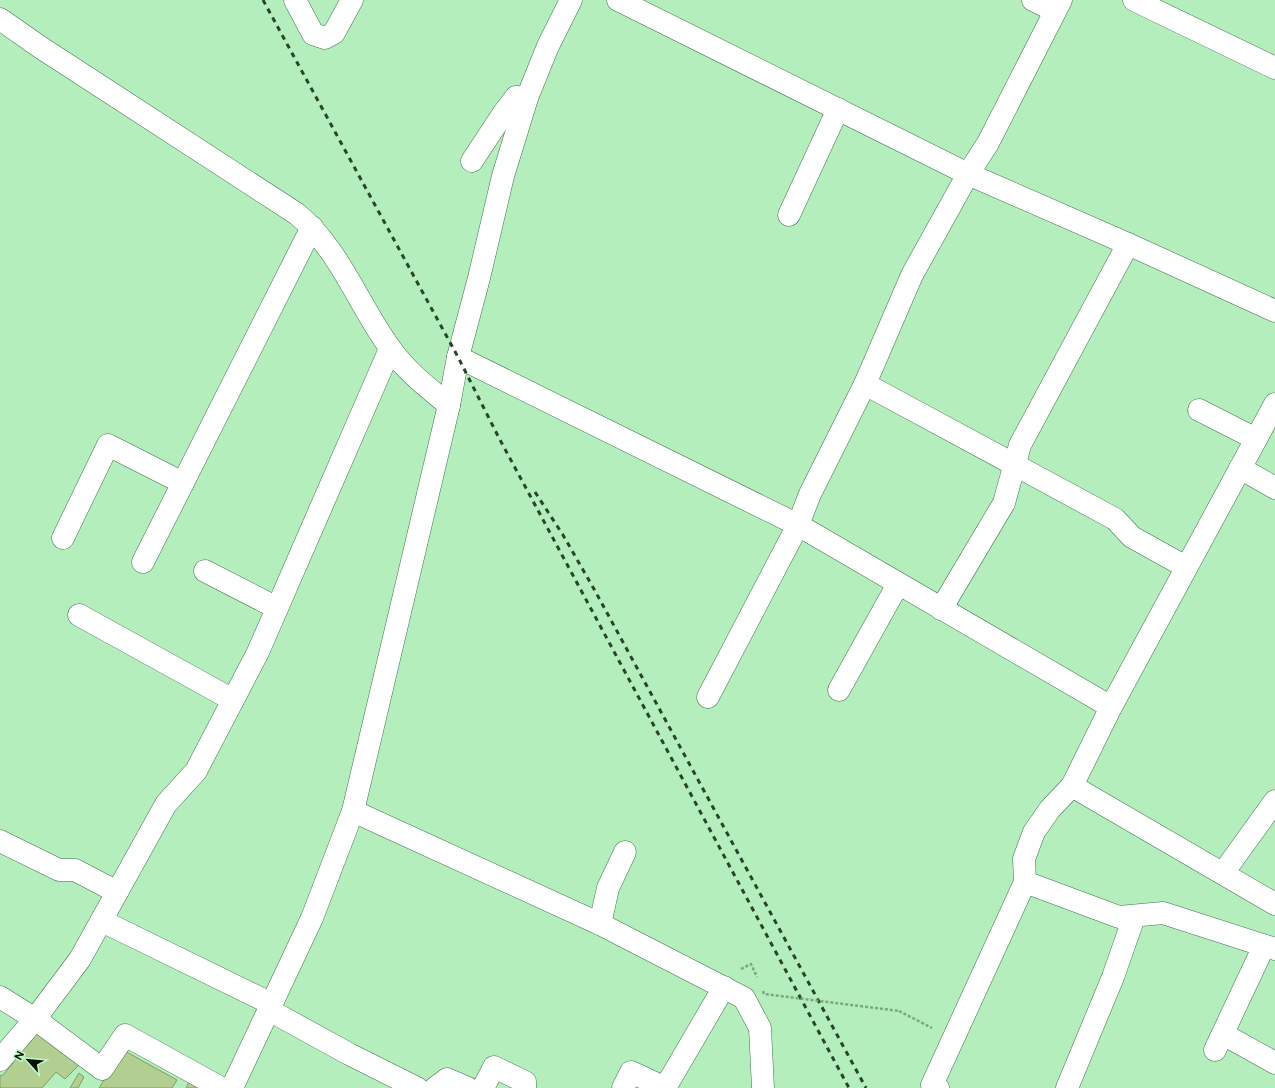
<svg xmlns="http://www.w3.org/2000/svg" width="1275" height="1088" font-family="Figtree,sans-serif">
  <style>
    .building { fill: #b2cf91; stroke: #819d61 }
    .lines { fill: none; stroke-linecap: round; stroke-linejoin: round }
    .street-casing { stroke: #3f754a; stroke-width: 23 }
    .secondary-casing { stroke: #3f754a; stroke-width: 23 }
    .path { stroke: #7ba881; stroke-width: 2.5; stroke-dasharray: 3 2; stroke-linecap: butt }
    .street { stroke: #fff; stroke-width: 22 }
    .secondary { stroke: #fff; stroke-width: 22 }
    .rail { stroke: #29442d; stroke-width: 3; stroke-dasharray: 5 5; stroke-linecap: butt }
    .path-bridge { stroke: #7ba881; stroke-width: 2.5; stroke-dasharray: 3 2; stroke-linecap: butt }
  </style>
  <rect width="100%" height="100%" fill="#b4eebc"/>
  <g class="building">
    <polygon points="39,1031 79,1065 65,1079 56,1072 42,1088 0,1088 0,1075 2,1076 13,1063 11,1060 23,1046 27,1046"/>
    <polygon points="123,1050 177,1080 172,1088 99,1088"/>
    <polygon points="79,1073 84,1077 78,1088 70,1088"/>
    <polygon points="189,1082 200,1088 186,1088"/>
  </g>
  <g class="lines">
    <defs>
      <g id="street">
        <polyline points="295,0 313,34 325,38 334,33 352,0"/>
        <polyline points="618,0 968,174 1128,244 1275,311"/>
        <polyline points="1033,0 1055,11"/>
        <polyline points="1061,0 988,143 968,174 912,275 865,384 1115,519 1132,537 1186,567"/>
        <polyline points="1134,0 1275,68"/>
        <path d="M40,47L297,214C340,250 358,304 390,348C406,371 428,388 449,405"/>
        <polyline points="472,161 503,114 516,97 527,98"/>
        <polyline points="789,215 838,109"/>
        <polyline points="458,357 798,525 1111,707"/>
        <polyline points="1199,410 1256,439"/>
        <polyline points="1240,468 1275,488"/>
        <polyline points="63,538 108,445 183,483"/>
        <polyline points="143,562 312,227"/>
        <polyline points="205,571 277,608"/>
        <polyline points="941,609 1004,503 1020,445 1128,244"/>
        <polyline points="79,615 233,700"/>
        <polyline points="839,690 898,584"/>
        <polyline points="708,697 798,525 810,494 865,384"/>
        <polyline points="1072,786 1275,904"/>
        <polyline points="353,811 600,924 744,998 760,1028 763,1088"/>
        <polyline points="0,841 59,870 75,870 117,892"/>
        <polyline points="1223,873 1275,801"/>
        <polyline points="1025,882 1119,917 1163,913 1275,949"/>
        <polyline points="102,921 272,1004"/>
        <polyline points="600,924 608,888 625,852"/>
        <polyline points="0,997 35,1019 102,1069 125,1035 221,1088"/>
        <polyline points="269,1010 349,1054 417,1088"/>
        <polyline points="1223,1034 1275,1063"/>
        <polyline points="1215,1050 1264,946"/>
        <polyline points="0,1060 35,1019 80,959 166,804 196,771 258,652 390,349"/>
        <polyline points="232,1088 312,918 353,811 449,405 458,357 479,278 503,176 527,98 548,46 571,0"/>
        <polyline points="435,1088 447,1079 468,1088"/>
        <polyline points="483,1088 494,1067 525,1082 525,1088"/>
        <polyline points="623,1088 631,1072 665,1088 724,987"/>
        <polyline points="938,1088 932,1085 1025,882 1024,859 1034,832 1050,809 1072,786 1111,707 1275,404"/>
        <polyline points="1067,1088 1113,977 1134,917"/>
      </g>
      <polyline id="secondary" points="0,19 40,47"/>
    </defs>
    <use href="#street" class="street-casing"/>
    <use href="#secondary" class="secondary-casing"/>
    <g class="path">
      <polyline points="741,969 751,964 757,977"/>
      <polyline points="899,1011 932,1028"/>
    </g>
    <use href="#street" class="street"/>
    <use href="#secondary" class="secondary"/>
    <g class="rail">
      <polyline points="263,0 458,357 499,438 849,1088"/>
      <polyline points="535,492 563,535 594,589 866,1088"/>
    </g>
    <polyline class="path-bridge" points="763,991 764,994 899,1011"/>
  </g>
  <g transform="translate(28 1060) rotate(297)" stroke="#c1fbc9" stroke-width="3" paint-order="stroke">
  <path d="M0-3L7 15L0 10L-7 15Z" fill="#001304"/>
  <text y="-6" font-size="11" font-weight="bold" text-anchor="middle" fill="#001304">N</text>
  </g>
</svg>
